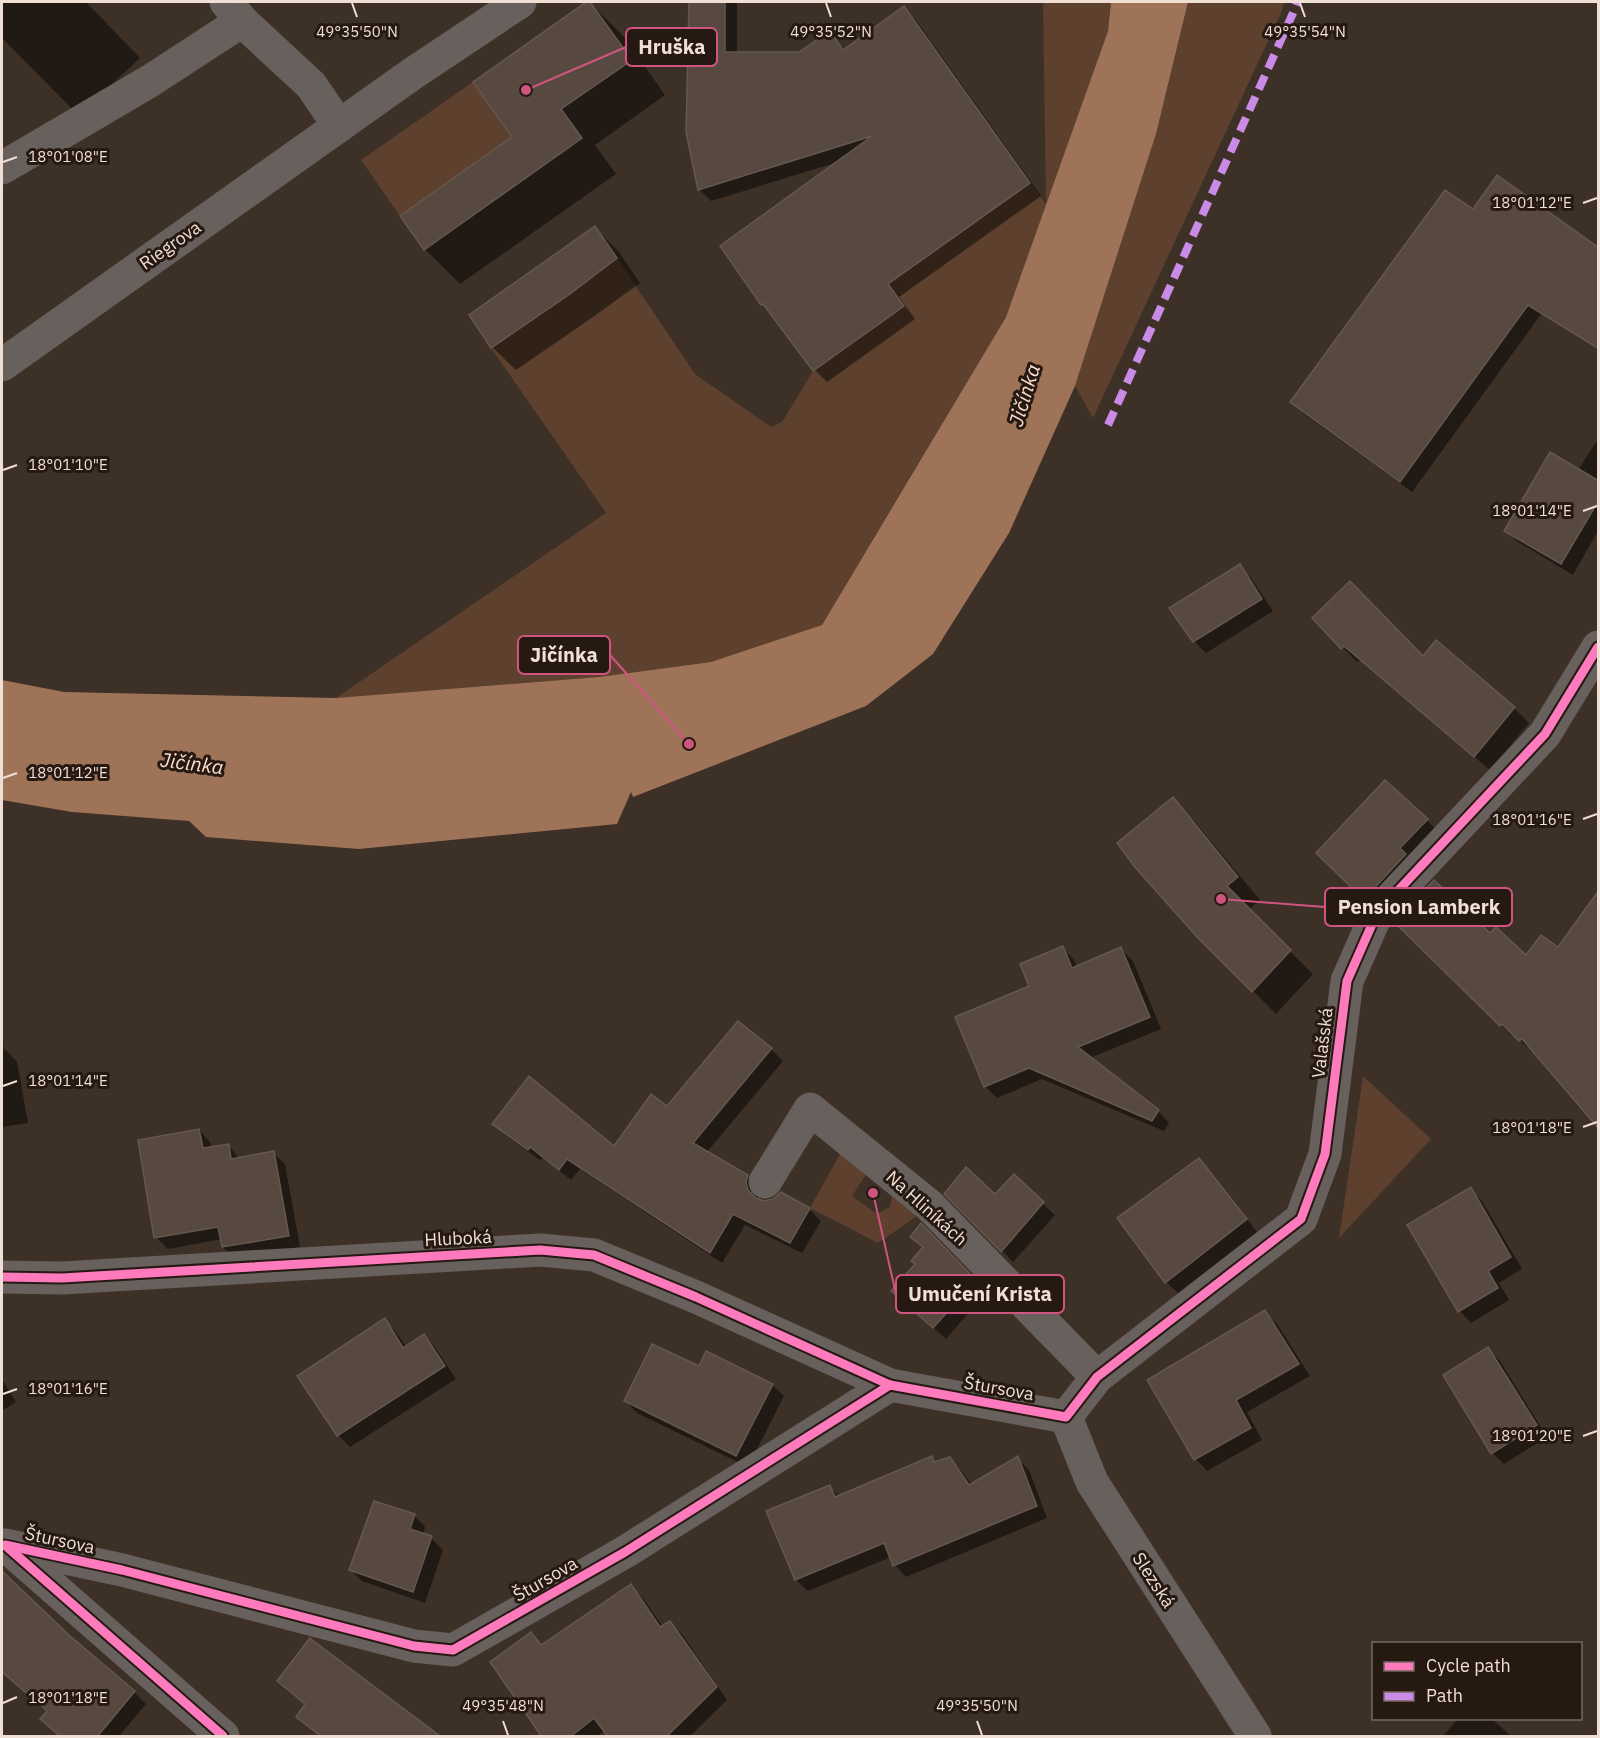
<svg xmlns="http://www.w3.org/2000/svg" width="1600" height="1738" font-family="'IBM Plex Sans',sans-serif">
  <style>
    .green { fill: #5d402d }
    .water { fill: #9f7357 }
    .shadow { fill: #0007 }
    .building { fill: #57493f; stroke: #645850; stroke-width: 1.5 }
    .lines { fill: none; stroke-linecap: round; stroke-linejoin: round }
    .minor { stroke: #68605c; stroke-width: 33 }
    .tertiary { stroke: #68605c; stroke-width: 33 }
    .quiet { stroke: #ca8be6; stroke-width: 8; stroke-dasharray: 15 8; stroke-linecap: butt }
    .cycleway-casing { stroke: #251912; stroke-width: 13 }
    .cycleway { stroke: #fd7abc; stroke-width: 9 }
    .ticks { fill: none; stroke: #f0dfd5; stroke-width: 2 }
    .labels { text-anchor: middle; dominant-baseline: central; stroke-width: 6; stroke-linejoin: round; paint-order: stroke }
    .street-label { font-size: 18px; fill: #f0dfd5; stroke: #251912 }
    .water-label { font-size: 20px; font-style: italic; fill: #fbddcb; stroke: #251912 }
    .ticks-label { font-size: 15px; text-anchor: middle; fill: #f0dfd5; stroke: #251912; stroke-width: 6; stroke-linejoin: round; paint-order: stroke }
    .leader { fill: none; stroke: #d05480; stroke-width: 2 }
    .callout-dot { fill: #d05480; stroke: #251912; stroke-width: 2 }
    .callout { fill: #251912; stroke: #d05480; stroke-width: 2 }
    .callout-label { font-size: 20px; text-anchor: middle; font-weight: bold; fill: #f0dfd5 }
  </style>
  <rect width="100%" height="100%" fill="#3d3027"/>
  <g class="green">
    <polygon points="1043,2 1111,2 1108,31 1006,317 822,625 711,662 599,677 336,698 606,513 491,348 570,294 617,258 695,374 771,427 782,422 813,371 904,306 888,284 1030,183 1046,204"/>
    <polygon points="1188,2 1284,2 1282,11 1093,418 1075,386 1156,134"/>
    <polygon points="473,82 512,137 400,216 361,160"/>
    <polygon points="1363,1076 1431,1139 1339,1238"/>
    <polygon points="840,1154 867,1173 852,1196 877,1214 890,1207 893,1191 920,1214 878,1243 810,1208"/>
  </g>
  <polygon class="water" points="1111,2 1188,2 1156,134 1075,386 1009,533 933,654 866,706 633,797 631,792 617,824 359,849 206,837 189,821 72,812 2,800 2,680 64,692 336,698 599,677 711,662 822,625 1006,317 1108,31"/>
  <g class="shadow">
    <polygon points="2,2 86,2 140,58 109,87 84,121 2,38"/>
    <polygon points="589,2 624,37 665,95 595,145 616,174 460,284 425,249 514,138 476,82"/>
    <polygon points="690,2 737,2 737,53 800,54 829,33 845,50 904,8 916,20 1041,196 899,297 915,319 827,382 815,370 774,316 762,304 838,162 711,201 699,189 688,132"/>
    <polygon points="1433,209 1550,302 1412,492 1304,414 1292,402"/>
    <polygon points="595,228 619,252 640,283 593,317 516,370 492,347"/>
    <polygon points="1596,442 1598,443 1598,531 1573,575 1518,542 1506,530 1578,470"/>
    <polygon points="1239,566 1251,578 1273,611 1206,653 1194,641"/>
    <polygon points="1314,618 1423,658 1514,708 1529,723 1490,770 1360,660 1357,662"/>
    <polygon points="1172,799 1195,822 1260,900 1248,910 1313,974 1276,1014 1198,936"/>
    <polygon points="1427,820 1450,844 1382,915 1341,876"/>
    <polygon points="1396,922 1490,936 1527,958 1559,949 1533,1050 1532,1052 1514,1034 1512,1036"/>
    <polygon points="1063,948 1074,960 1077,967 1121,949 1133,961 1161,1029 1090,1058 1158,1111 1169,1123 1164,1131 1042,1079 997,1098 985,1086"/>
    <polygon points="738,1023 771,1049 783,1061 706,1153 747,1177 759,1189 757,1195 759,1201 764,1202 774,1200 809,1209 821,1221 802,1253 745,1225 722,1263 580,1169 571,1180 543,1158 540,1160 505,1135 494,1124 614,1148 668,1108"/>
    <polygon points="2,1038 4,1050 6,1050 17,1062 28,1123 2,1127"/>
    <polygon points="199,1130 210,1142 212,1148 228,1145 240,1159 273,1153 285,1164 300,1247 235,1259 223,1247 222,1239 168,1249 156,1237"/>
    <polygon points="1199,1160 1210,1171 1257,1232 1178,1293 1166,1282"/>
    <polygon points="1014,1177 1055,1215 1013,1262 946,1194 995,1196"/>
    <polygon points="1470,1189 1482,1201 1522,1269 1499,1283 1509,1300 1471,1323 1460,1311"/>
    <polygon points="921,1226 986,1293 946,1339 905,1302 917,1264 924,1249 912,1237"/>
    <polygon points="1265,1312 1277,1324 1310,1376 1247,1412 1262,1440 1207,1471 1196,1459"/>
    <polygon points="385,1320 396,1332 406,1347 424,1336 435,1347 456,1379 350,1447 338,1435 299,1376"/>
    <polygon points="1488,1349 1500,1361 1547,1437 1504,1464 1492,1453"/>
    <polygon points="699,1368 772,1385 784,1396 748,1467 637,1413 626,1401"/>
    <polygon points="2,1379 16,1402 2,1411"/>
    <polygon points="932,1458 937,1463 949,1458 961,1470 972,1485 1017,1458 1029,1470 1047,1518 906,1577 895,1565 891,1557 808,1591 796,1580 829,1487 840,1497"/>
    <polygon points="414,1515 425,1527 423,1535 431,1538 443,1550 425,1603 362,1581 350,1569"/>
    <polygon points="2,1574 61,1631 134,1692 146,1704 119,1736 76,1736 36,1703 2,1670"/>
    <polygon points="631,1586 643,1598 663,1627 670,1623 682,1634 727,1700 690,1736 610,1736 605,1730 597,1736 544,1736 531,1634 543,1646"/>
    <polygon points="310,1640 437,1736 348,1736 290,1693 279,1681"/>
    <polygon points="1459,1718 1491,1718 1511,1736 1443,1736"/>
  </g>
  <g class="building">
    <polygon points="586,2 590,2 632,60 561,109 582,138 424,250 400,216 512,137 473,82"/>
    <polygon points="689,2 725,2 725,52 799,52 830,31 843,50 904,6 1030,183 888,284 904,306 813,371 763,304 761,305 720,246 872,136 698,190 686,132"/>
    <polygon points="1497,175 1599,248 1599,349 1528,305 1400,482 1290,402 1445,190 1473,209"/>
    <polygon points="595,226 617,258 570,294 491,348 469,315"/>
    <polygon points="1550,452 1599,481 1599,500 1561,564 1504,531"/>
    <polygon points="1240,564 1262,599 1193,642 1169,608"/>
    <polygon points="1350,581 1423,656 1436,640 1515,707 1474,757 1344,646 1341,649 1312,618"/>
    <polygon points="1385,780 1428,819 1400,848 1406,854 1367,896 1360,890 1357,893 1316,853"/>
    <polygon points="1173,797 1238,877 1227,886 1291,950 1252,992 1197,937 1134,866 1117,843"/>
    <polygon points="1434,880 1490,933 1496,927 1526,955 1541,935 1558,947 1599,890 1599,1129 1522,1039 1519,1041 1502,1024 1500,1026 1394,922"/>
    <polygon points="1063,946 1072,968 1121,947 1150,1017 1078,1047 1159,1110 1152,1121 1029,1068 984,1087 955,1017 1029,986 1020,964"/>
    <polygon points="738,1021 772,1048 693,1143 748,1175 746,1182 748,1190 756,1198 764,1201 773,1199 781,1192 810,1208 790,1243 733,1214 710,1253 567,1159 559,1170 530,1147 528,1150 492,1124 529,1076 614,1146 651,1094 667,1106"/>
    <polygon points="199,1129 203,1148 229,1144 231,1159 274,1151 289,1236 222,1247 218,1227 154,1238 138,1140"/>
    <polygon points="1199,1158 1247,1219 1165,1283 1117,1218"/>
    <polygon points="966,1167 995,1194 1014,1174 1044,1202 1001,1252 944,1194"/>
    <polygon points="1471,1187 1511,1257 1488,1271 1498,1288 1458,1312 1407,1225"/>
    <polygon points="921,1223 976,1280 933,1328 891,1291 915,1264 911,1261 923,1247 910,1237"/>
    <polygon points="1265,1310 1299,1364 1236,1400 1251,1428 1194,1460 1147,1380"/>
    <polygon points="385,1318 403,1348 424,1334 445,1366 337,1436 297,1376"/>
    <polygon points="652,1344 699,1366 706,1351 773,1384 736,1456 624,1401"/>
    <polygon points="1488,1347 1537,1425 1491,1454 1443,1375"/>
    <polygon points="932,1456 934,1462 950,1457 969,1485 1018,1456 1037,1506 893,1566 884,1543 795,1580 766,1511 830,1485 835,1497"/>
    <polygon points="374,1501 415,1514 410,1529 432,1536 413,1592 349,1570"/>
    <polygon points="2,1571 70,1636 135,1691 97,1737 61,1737 40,1719 47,1711 2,1672"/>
    <polygon points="631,1584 660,1627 670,1621 717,1687 666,1737 608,1737 594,1718 570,1737 542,1737 490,1662 531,1632 541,1645"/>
    <polygon points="310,1638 311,1639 440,1736 321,1736 296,1717 305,1704 277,1681"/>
  </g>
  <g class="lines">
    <g class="minor">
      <polyline points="226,2 242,21 311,85 339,126"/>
      <polyline points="2,168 150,81 242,21"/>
      <polyline points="765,1182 810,1109 929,1205 1097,1377"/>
      <polyline points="2,1277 62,1278 540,1250 594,1255 696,1297 890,1385 1066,1417"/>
      <polyline points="1066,1417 1097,1377 1301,1219 1325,1154 1347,981 1377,913 1545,734 1598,647"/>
      <polyline points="1066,1417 1092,1482 1255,1736"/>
      <polyline points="5,1545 122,1570 414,1646 453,1650 625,1552 890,1385"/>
      <polyline points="7,1547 223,1736"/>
    </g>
    <polyline class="tertiary" points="2,365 412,74 520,2"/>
    <polyline class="quiet" points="1108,425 1293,13 1297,2"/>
    <defs>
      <g id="cycleway">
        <polyline points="2,1277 62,1278 540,1250 594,1255 696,1297 890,1385 1066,1417 1097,1377 1301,1219 1325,1154 1347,981 1377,913 1545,734 1598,647"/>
        <polyline points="5,1545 122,1570 414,1646 453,1650 625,1552 890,1385"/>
        <polyline points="6,1546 223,1736"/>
      </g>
    </defs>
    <use href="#cycleway" class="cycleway-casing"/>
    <use href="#cycleway" class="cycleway"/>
  </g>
  <path class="ticks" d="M352,3L357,17M826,3L831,17M1300,3L1305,17M3,162L17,157M1583,203L1597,198M3,470L17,465M1583,511L1597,506M3,778L17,773M1583,819L1597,814M3,1086L17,1081M1583,1127L1597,1122M3,1394L17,1389M1583,1436L1597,1431M3,1703L17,1697M503,1721L508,1735M977,1721L982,1735"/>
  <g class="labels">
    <g class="street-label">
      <text transform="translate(170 245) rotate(-35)">Riegrova</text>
      <text transform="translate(1322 1043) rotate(-83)">Valašská</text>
      <text transform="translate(927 1208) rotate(42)">Na Hliníkách</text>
      <text transform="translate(458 1238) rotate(-3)">Hluboká</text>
      <text transform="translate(999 1388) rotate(10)">Štursova</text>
      <text transform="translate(60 1540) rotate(12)">Štursova</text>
      <text transform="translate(545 1579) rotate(-30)">Štursova</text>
      <text transform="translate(1154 1580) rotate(57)">Slezská</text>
    </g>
    <g class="water-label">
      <text transform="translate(1024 395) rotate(-73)">Jičínka</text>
      <text transform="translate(192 763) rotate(7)">Jičínka</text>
    </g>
  </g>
  <g class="ticks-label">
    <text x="357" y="37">49°35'50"N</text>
    <text x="831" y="37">49°35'52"N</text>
    <text x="1305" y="37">49°35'54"N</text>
    <text x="68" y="162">18°01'08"E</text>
    <text x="1532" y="208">18°01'12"E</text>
    <text x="68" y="470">18°01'10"E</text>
    <text x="1532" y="516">18°01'14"E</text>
    <text x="68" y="778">18°01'12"E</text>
    <text x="1532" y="825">18°01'16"E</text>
    <text x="68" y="1086">18°01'14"E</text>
    <text x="1532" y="1133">18°01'18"E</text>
    <text x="68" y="1394">18°01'16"E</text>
    <text x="1532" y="1441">18°01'20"E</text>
    <text x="68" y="1703">18°01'18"E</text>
    <text x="503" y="1711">49°35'48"N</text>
    <text x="977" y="1711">49°35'50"N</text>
  </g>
  <path class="leader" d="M526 90L626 47M689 744L610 655M1221 899L1325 907M873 1193L896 1294"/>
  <g class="callout-dot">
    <circle cx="526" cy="90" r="6"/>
    <circle cx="689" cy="744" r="6"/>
    <circle cx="1221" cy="899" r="6"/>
    <circle cx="873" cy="1193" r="6"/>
  </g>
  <g class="callout">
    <rect x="626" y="28" width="91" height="38" rx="6"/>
    <rect x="518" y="636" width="92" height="38" rx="6"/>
    <rect x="1325" y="888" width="187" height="38" rx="6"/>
    <rect x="896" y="1275" width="168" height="38" rx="6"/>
  </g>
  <g class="callout-label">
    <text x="672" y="54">Hruška</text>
    <text x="564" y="662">Jičínka</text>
    <text x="1419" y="914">Pension Lamberk</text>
    <text x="980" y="1301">Umučení Krista</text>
  </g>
  <rect width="1600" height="1738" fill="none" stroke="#f0dfd5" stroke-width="6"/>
  <rect x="1372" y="1642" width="210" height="78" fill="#251912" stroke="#766860" stroke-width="1.5"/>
  <rect x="1384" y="1662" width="30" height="9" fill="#fd7abc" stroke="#766860" stroke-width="1.5"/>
  <text x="1426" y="1672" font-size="18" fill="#f0dfd5">Cycle path</text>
  <rect x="1384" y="1692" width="30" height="9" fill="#ca8be6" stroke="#766860" stroke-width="1.5"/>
  <text x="1426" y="1702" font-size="18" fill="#f0dfd5">Path</text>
</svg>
